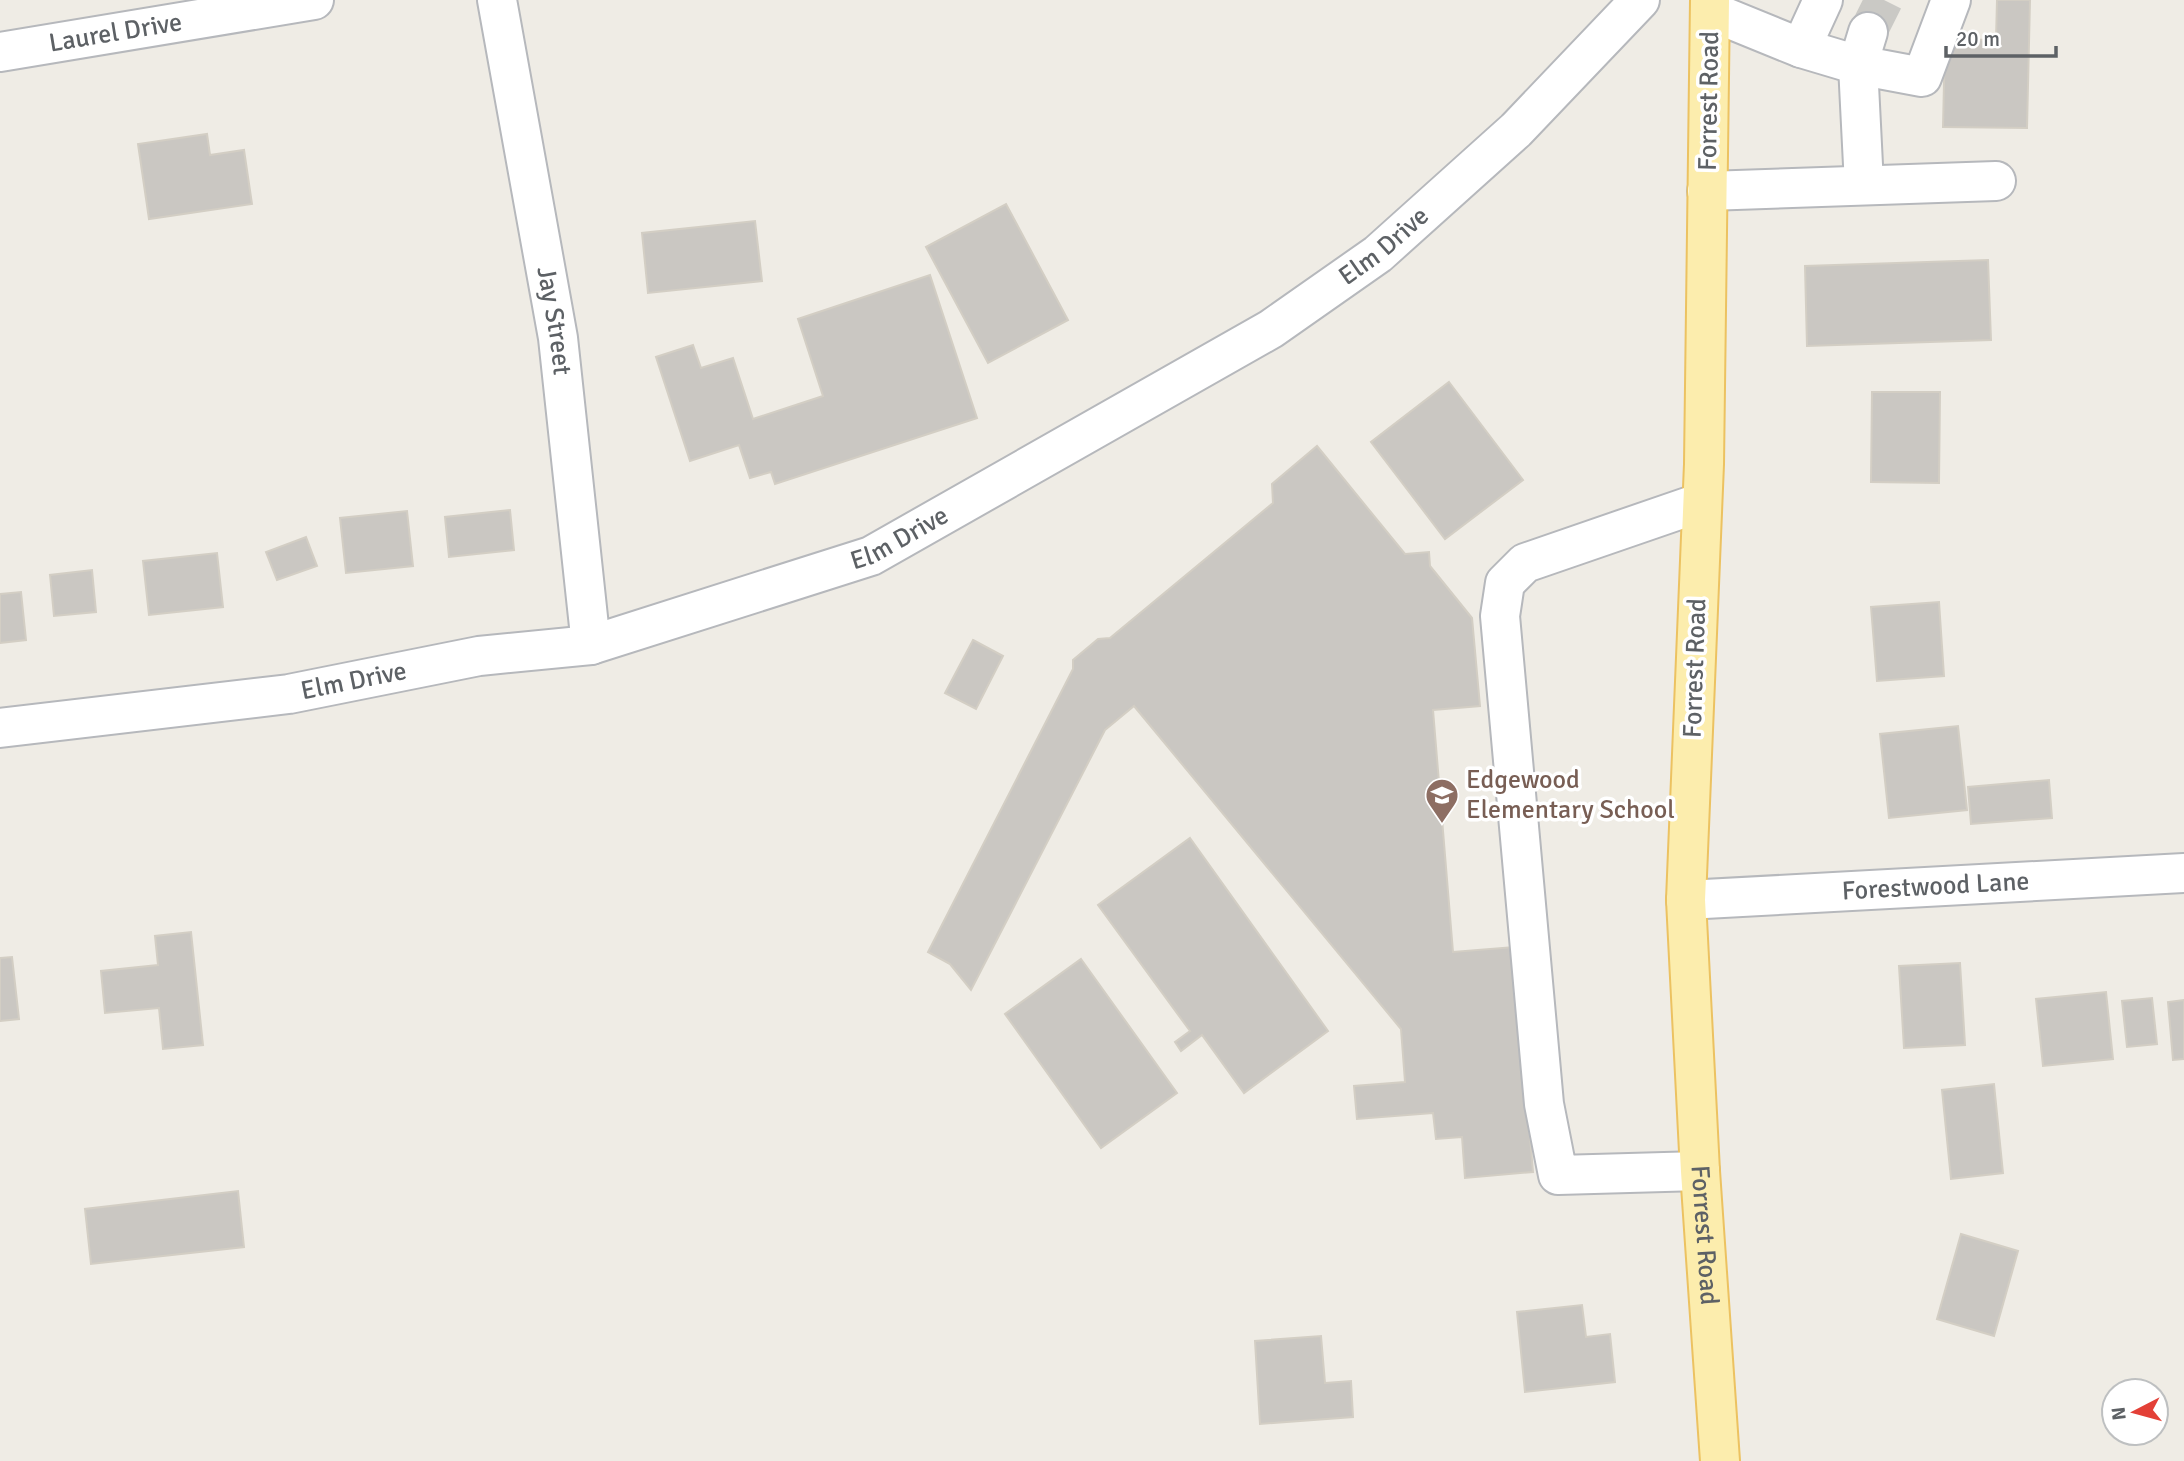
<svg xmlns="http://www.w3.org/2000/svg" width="2184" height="1461" font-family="Signika,sans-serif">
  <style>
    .building { fill: #cac7c2; stroke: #d3cec4; stroke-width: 2 }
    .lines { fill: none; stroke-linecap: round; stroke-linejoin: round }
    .minor-tunnel { stroke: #cac9c5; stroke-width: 38; stroke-dasharray: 38 19; stroke-linecap: butt }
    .minor-casing { stroke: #b6b8bc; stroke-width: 42 }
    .major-casing { stroke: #ecc261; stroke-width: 42 }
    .minor { stroke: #fff; stroke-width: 38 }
    .major { stroke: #fcedad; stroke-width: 38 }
    .labels { text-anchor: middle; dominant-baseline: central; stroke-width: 7; stroke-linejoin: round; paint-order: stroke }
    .street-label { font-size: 26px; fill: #5d6165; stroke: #fff }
    .education-label { font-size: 26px; fill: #785e54; stroke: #fff; text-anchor: start }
  </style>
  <rect width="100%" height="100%" fill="#efece5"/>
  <g class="building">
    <polygon points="1997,0 2030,0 2027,128 1943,127 1945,39 1996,40"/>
    <polygon points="207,134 210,155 244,150 252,204 149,219 138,144"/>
    <polygon points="1006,204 1068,320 988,363 926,247"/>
    <polygon points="755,221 762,281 648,293 642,233"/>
    <polygon points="1988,260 1991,340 1807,346 1805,266"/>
    <polygon points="930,275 977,418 775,484 771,472 750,478 739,445 690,461 656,357 693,345 701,368 733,358 753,419 823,396 798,319"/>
    <polygon points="1449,382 1523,480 1445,539 1371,442"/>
    <polygon points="1872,392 1940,392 1939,483 1871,482"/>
    <polygon points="1317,446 1405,554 1429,552 1430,566 1472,618 1480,706 1433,710 1453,952 1514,947 1533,1172 1465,1178 1462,1137 1436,1139 1433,1113 1357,1119 1354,1086 1405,1082 1401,1029 1134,706 1105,730 971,990 950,964 928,952 1073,669 1073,660 1098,639 1110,638 1273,503 1272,484"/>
    <polygon points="510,510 514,550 449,557 445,517"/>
    <polygon points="407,511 413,566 346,573 340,518"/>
    <polygon points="306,537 317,566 277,580 266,552"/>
    <polygon points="217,553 223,607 149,615 143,561"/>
    <polygon points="92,570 96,612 54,616 50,575"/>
    <polygon points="21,592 26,640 0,643 0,594"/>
    <polygon points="1939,602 1944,676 1877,681 1871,607"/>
    <polygon points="973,640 1003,656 976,709 945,693"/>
    <polygon points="1958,726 1967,810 1889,818 1880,734"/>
    <polygon points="2049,780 2052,818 1971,824 1968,787"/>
    <polygon points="1190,838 1328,1031 1244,1093 1202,1035 1181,1051 1175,1042 1190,1031 1098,905"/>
    <polygon points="191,932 203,1045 163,1049 159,1008 105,1013 101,971 158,965 155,936"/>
    <polygon points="12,957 19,1019 0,1021 0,958"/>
    <polygon points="1081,959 1177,1093 1101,1148 1005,1014"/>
    <polygon points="1960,963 1965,1045 1904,1048 1899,966"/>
    <polygon points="2106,992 2113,1059 2043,1066 2036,999"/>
    <polygon points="2152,998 2157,1044 2127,1047 2122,1001"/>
    <polygon points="2184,1000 2184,1059 2173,1060 2168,1002"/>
    <polygon points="1994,1084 2003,1173 1951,1179 1942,1090"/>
    <polygon points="238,1191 244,1247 91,1264 85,1209"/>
    <polygon points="1961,1234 2018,1251 1994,1336 1937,1319"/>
    <polygon points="1582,1305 1586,1337 1610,1334 1615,1382 1525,1392 1517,1312"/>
    <polygon points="1321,1336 1325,1383 1351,1381 1353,1417 1260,1424 1255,1341"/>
  </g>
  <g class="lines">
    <polyline class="minor-tunnel" points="1868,32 1884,0"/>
    <defs>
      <g id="minor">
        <path id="s1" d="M497,0L558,338L591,645"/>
        <polyline points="1710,11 1801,48 1858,65 1864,185"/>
        <polyline points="1868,32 1858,65 1922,77 1951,0"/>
        <polyline points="1801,48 1823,0"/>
        <path id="s2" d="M0,52L314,0"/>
        <polyline points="1707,191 1996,181"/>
        <path id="s3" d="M0,728L289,694L479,656L591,645L871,556L1271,329L1378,254L1516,130L1640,0"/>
        <path id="s4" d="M1686,900L2184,873"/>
        <polyline points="1700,1171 1558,1175 1544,1104 1500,616 1505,583 1525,563 1702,502"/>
      </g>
      <g id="major">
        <path id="s5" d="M1710,0L1704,464L1686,900L1700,1171L1720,1461"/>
      </g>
    </defs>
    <use href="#minor" class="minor-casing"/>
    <use href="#major" class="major-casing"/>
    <use href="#minor" class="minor"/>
    <use href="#major" class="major"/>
  </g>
  <defs>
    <symbol id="school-pin" viewBox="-11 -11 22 30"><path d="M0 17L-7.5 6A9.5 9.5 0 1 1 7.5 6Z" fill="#8d6e63" stroke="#fff"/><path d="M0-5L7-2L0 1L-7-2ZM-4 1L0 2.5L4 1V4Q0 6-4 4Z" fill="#fff"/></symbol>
  </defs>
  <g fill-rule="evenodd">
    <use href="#school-pin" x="1423" y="776" width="38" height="52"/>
  </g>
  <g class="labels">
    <g class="street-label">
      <text stroke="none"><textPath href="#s2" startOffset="117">Laurel Drive</textPath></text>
      <text transform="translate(1709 101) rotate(-89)">Forrest Road</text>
      <text stroke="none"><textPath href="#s3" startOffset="1491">Elm Drive</textPath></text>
      <text stroke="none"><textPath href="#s1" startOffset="326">Jay Street</textPath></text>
      <text stroke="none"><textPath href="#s3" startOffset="924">Elm Drive</textPath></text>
      <text transform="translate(1695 668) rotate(-88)">Forrest Road</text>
      <text stroke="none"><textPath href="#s3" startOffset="357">Elm Drive</textPath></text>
      <text stroke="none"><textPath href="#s4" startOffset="250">Forestwood Lane</textPath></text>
      <text stroke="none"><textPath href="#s5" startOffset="1236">Forrest Road</textPath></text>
    </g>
    <g class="education-label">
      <text x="1466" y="780">Edgewood<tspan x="1466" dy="30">Elementary School</tspan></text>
    </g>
  </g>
  <g transform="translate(2135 1412) rotate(264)"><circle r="33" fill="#ffffff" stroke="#bec0c1" stroke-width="2"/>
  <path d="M0-5L12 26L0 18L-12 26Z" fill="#e34037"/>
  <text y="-10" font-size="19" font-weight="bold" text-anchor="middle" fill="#5d6165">N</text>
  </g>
  <path d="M1946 46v10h110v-10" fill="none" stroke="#5d6165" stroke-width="3.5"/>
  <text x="1956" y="46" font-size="21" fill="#5d6165" stroke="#ffffff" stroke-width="5" paint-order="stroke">20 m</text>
</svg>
